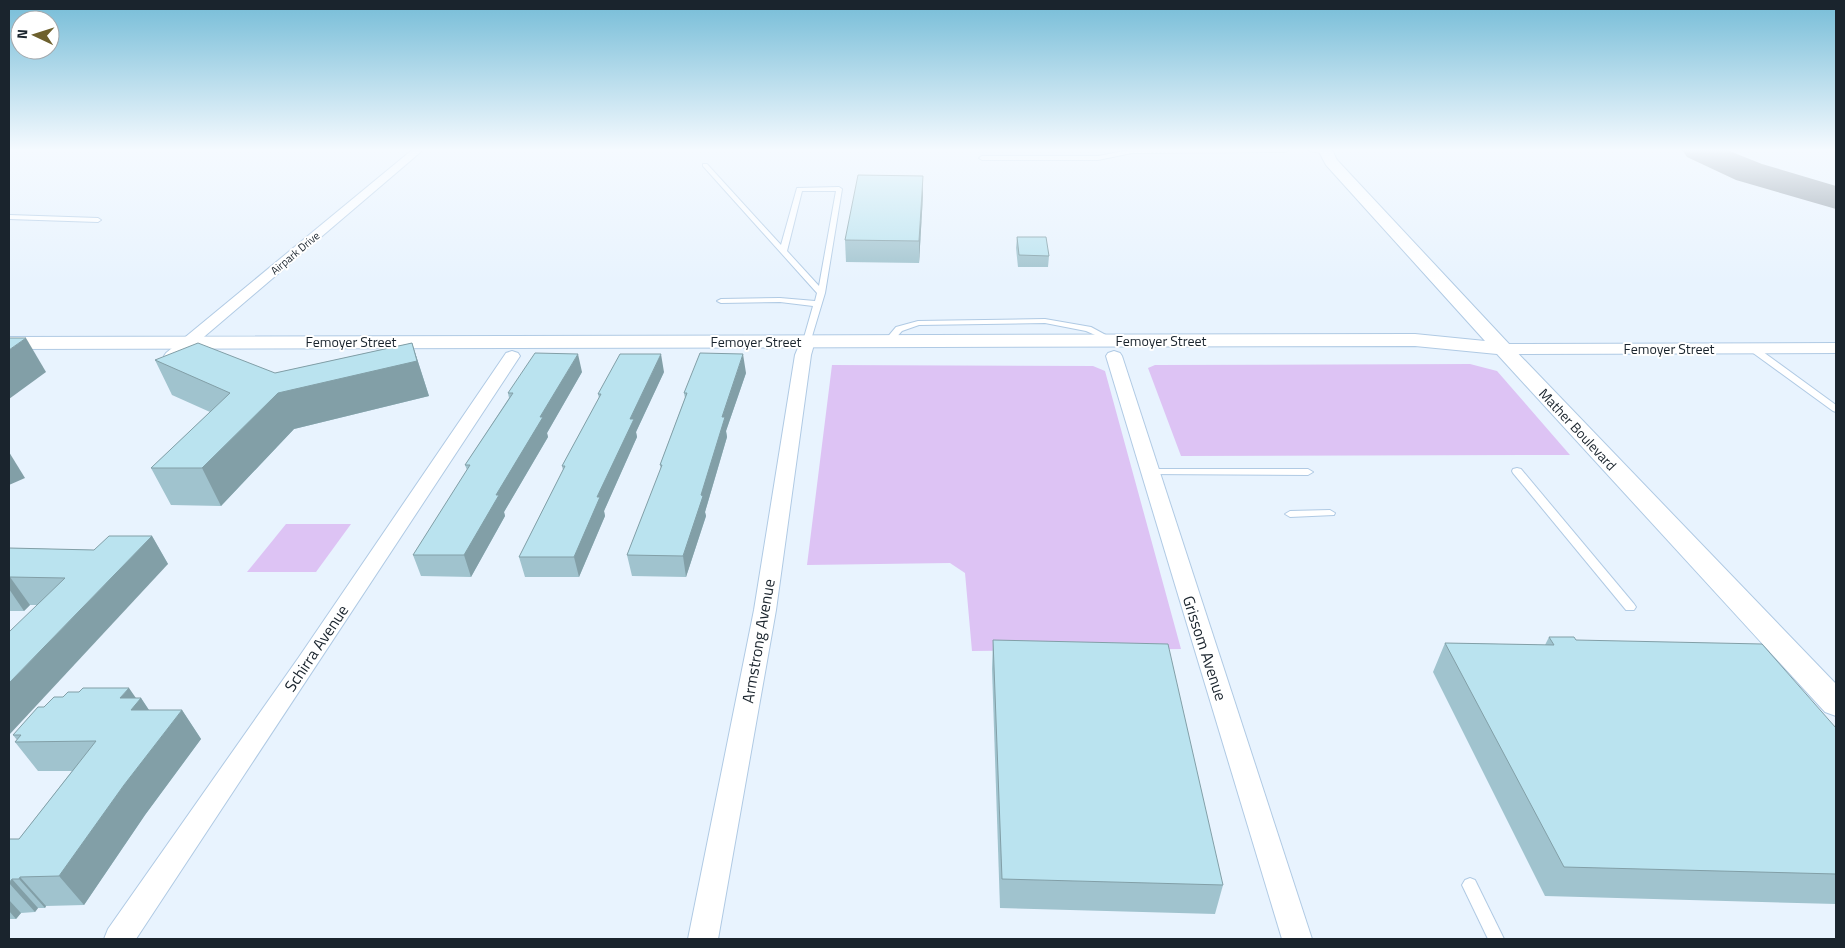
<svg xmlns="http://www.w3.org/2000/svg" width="1845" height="948" font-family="'Titillium Web',sans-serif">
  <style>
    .green { fill: #ddc3f4 }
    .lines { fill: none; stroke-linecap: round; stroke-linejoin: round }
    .taxiway { fill: #8d98a2; fill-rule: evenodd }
    .service-casing { stroke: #b0cae4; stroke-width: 2 }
    .minor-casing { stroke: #b0cae4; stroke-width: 2 }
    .tertiary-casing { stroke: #b0cae4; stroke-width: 2 }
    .service { fill: #fff; fill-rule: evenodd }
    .minor { fill: #fff; fill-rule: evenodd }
    .tertiary { fill: #fff; fill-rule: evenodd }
    .wall { fill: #a0c3ce }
    .shaded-wall { fill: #829fa7 }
    .building { fill: #bae3ef; stroke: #829fa7 }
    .labels { text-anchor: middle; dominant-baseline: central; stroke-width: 4; stroke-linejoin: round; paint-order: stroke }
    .far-street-label { font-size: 11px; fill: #1a242d; stroke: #fff }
    .street-label { font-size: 14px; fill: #1a242d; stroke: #fff }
    .near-street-label { font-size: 16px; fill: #1a242d; stroke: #fff }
  </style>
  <rect width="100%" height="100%" fill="#e8f3fe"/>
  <g class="green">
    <polygon points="1470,364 1497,371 1570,455 1181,456 1148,368 1155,365"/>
    <polygon points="832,365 1093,366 1105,371 1181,649 972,651 965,573 950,563 807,565"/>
    <polygon points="286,524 351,524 316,572 247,572"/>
  </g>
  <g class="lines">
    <polygon class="taxiway" points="1682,150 1727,150 1762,164 1836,186 1836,209 1736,180 1687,157"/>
    <defs>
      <g id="service">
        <polygon points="1130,150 1288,150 1285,152 1132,153 1098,160 982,160 979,158 982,156 1098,156"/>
        <path d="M1309,150H1328C1324,153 1313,153 1309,150Z"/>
        <path d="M703,164H707L781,245L797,188L839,187L842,189L825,293L810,343H804L803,341L813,306L780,302L721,303L717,301L721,299L780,298L815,301L817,293L703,166ZM802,191H836L819,286L787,251Z"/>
        <polygon points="9,215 98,218 101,220 98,222 9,219"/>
        <polygon points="1045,319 1091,327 1115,340 1111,342 1086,331 1045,323 919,325 902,331 892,342 886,342 885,340 896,327 918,321"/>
        <polygon points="1749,346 1755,346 1836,405 1836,412 1833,411 1749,350"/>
        <polygon points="1517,468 1521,469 1634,604 1636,607 1634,610 1626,610 1513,473 1512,471 1513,469"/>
        <polygon points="1150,469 1308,469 1313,472 1308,475 1146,474 1145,472"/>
        <polygon points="1330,510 1335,513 1334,515 1290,517 1285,514 1290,511"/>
        <polygon points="1470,878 1475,880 1504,939 1488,939 1462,885 1465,880"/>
      </g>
      <g id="minor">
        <polygon points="412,150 423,150 178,359 166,359 164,356 166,353"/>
        <polygon points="807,336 812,338 815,341 811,355 776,610 718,939 688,939 754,610 795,355 802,338"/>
        <polygon points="1836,343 1836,353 1503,354 1497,352 1495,349 1497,346 1503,344"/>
        <polygon points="512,351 518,353 520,356 136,939 104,939 108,929 299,657 506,353"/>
        <polygon points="1114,351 1120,353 1122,356 1312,939 1282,939 1106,356 1108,353"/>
      </g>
      <polygon id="tertiary" points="1318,150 1332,150 1337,160 1510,345 1836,684 1836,716 1825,712 1497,354 1415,346 9,349 9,337 1415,334 1485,341 1326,165"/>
    </defs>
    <use href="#service" class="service-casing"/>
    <use href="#minor" class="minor-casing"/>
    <use href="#tertiary" class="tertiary-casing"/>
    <use href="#service" class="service"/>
    <use href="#minor" class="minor"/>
    <use href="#tertiary" class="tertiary"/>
  </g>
  <g class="wall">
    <polygon points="923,195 919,263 846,262 845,240"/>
    <polygon points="1017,237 1049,256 1048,267 1018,267 1016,248"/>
    <polygon points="412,343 429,396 294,429 221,506 171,505 151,468 210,412 172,395 155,360 275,373"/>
    <polygon points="582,372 547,433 548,437 504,512 505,516 471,577 421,576 413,555 467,470 465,465 509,398 508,393"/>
    <polygon points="664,372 636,432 637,437 604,511 605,516 579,577 525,577 519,557 563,470 562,466 599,398 598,394"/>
    <polygon points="746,373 726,431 727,437 705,512 706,516 686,577 632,576 627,555 661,469 660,465 685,398 684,393"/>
    <polygon points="152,536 168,564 37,605 30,605 24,611 9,611 9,548 94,550"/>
    <polygon points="1549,637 1576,640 1836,728 1836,904 1545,896 1433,672 1445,643 1545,645"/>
    <polygon points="993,640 1223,885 1215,914 1000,908 992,669"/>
    <polygon points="136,698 141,698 149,710 182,710 201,739 145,815 84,905 46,906 45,908 38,908 35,912 21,913 16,919 9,919 9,839 19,839 72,771 38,771 15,742 17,740 13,735 44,707"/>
  </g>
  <g class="shaded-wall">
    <polygon points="923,176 923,195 919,263 919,241"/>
    <polygon points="26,338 46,372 9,399 9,350"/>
    <polygon points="412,343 429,396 294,429 221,506 202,468 278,393"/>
    <polygon points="578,354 582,372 547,433 548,437 504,512 505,516 471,577 464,555 496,495 540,417"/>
    <polygon points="661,354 664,372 636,432 637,437 604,511 605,516 579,577 574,557 597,497 630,419"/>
    <polygon points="743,354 746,373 726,431 727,437 705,512 706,516 686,577 683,556 701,495 722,417"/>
    <polygon points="9,452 25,478 9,485"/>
    <polygon points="152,536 168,564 9,735 9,683"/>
    <polygon points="10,577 30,605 24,611 9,589 9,579"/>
    <polygon points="129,688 138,701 141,698 160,727 151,740 120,698"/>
    <polygon points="182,710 201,739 145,815 84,905 59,876 124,785"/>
    <polygon points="20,877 46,906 45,908 19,879"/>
    <polygon points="12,879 38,908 35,912 9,883"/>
    <polygon points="9,900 21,913 16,919 9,911"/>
  </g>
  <g class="building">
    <polygon points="858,175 923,176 919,241 845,240"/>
    <polygon points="1017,237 1046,237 1049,256 1019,255"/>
    <polygon points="9,338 26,338 9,350"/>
    <polygon points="198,343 275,373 412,343 417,361 278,393 202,468 151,468 230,393 155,360"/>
    <polygon points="535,353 578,354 540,417 543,417 496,495 499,495 464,555 413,555 470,465 465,465 513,393 508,393"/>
    <polygon points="700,353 743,354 722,417 725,417 701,495 703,496 683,556 627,555 662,465 660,465 687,393 684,393"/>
    <polygon points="620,354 661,354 630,419 634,419 597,497 600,497 574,557 519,557 565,466 562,466 601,394 598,394"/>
    <polygon points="109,536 152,536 9,683 9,632 65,578 10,577 9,579 9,548 94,550"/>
    <polygon points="1549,637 1574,637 1576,640 1762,644 1836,728 1836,874 1564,867 1445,643 1554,645"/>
    <polygon points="993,640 1168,644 1223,885 1002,879"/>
    <polygon points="83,688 129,688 120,698 141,698 131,710 182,710 124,785 59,876 20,877 19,879 12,879 9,883 9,839 19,839 96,741 15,742 21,735 13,735 38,707 44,707 54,697 63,697 68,692 79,692"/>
  </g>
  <linearGradient id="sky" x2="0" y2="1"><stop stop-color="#75bcd7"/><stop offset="0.53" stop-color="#f5faff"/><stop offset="1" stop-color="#f5faff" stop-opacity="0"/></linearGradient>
  <rect width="1845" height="283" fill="url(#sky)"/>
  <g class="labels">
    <g class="far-street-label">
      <text transform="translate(295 253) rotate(-40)">Airpark Drive</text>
    </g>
    <g class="street-label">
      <text x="1161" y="340">Femoyer Street</text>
      <text x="351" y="341">Femoyer Street</text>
      <text x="756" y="341">Femoyer Street</text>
      <text x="1669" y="348">Femoyer Street</text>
      <text transform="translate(1578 429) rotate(47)">Mather Boulevard</text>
    </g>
    <g class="near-street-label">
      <text transform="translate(758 641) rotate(-80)">Armstrong Avenue</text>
      <text transform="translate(316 648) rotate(-56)">Schirra Avenue</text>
      <text transform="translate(1205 648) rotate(72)">Grissom Avenue</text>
    </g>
  </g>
  <rect width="1845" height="948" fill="none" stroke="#1a242d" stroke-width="20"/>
  <g transform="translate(35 35) rotate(274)"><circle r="24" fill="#ffffff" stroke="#a3a7ab"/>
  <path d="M0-4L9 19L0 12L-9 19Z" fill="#6d602d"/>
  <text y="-8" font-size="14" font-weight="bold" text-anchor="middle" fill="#1a242d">N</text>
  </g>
</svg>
